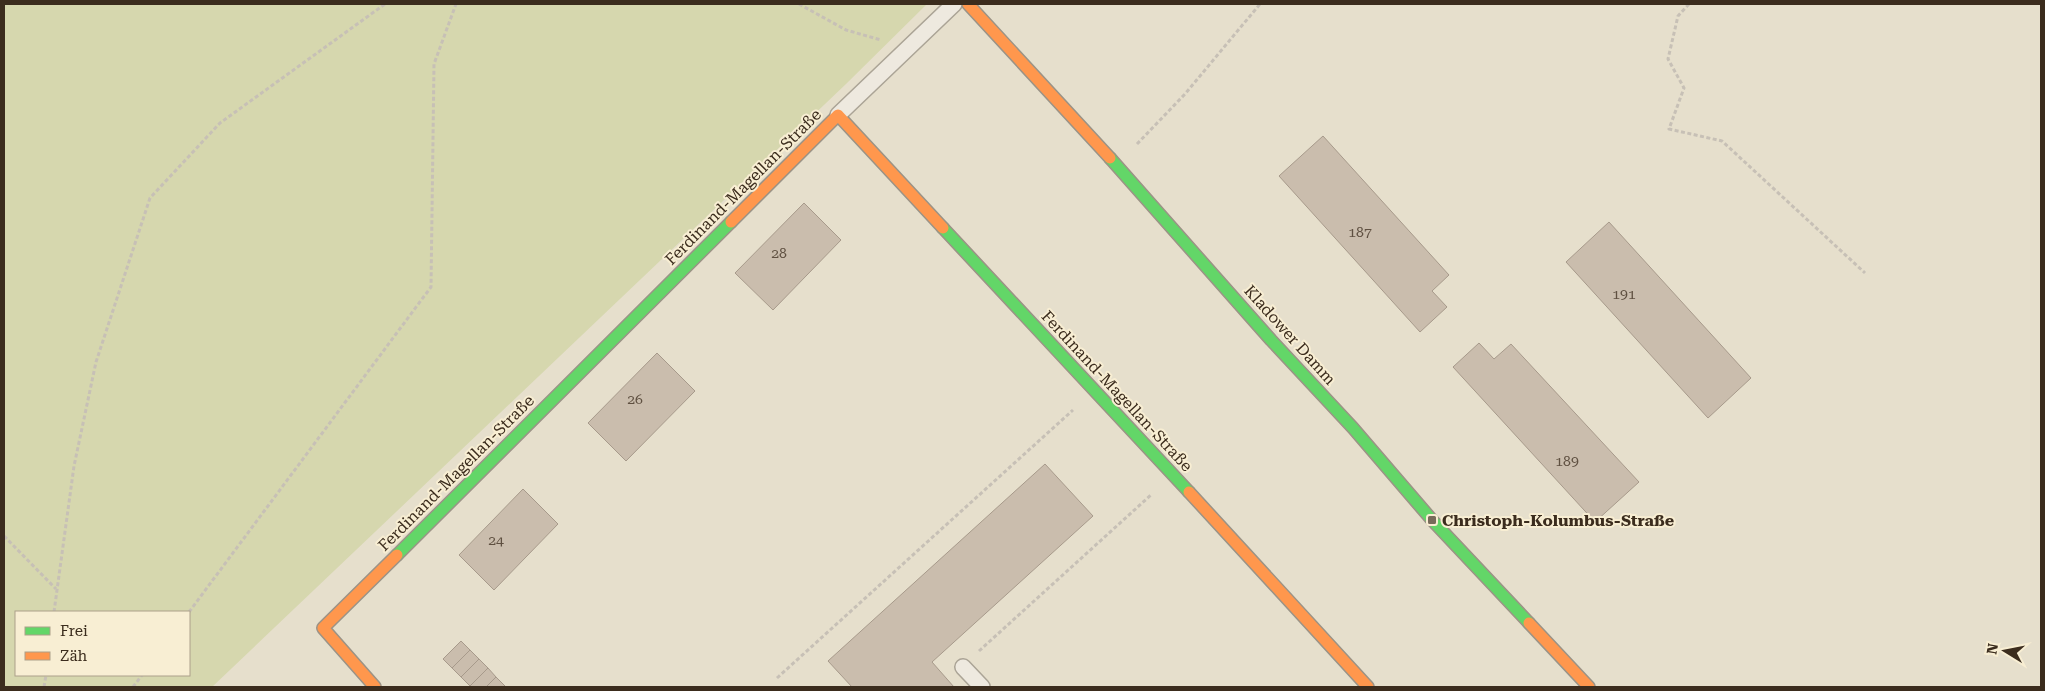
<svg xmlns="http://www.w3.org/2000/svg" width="2045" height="691" font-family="'Roboto Serif',serif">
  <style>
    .green { fill: #d6d7ae; fill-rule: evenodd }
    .building { fill: #cabdad; stroke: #a79a8b }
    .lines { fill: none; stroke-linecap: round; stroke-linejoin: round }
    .lane-casing { stroke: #aba496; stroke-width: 18 }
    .fast-casing { stroke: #9b9386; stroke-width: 14 }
    .slow-casing { stroke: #9b9386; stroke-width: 14 }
    .path { stroke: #c7c0b6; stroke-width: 3; stroke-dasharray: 4 2.5; stroke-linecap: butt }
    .lane { stroke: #eee9df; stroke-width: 15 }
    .fast { stroke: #63d668; stroke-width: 11 }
    .slow { stroke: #ff974d; stroke-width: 11 }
    .poi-dot { fill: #776b5a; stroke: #f8eed3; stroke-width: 2 }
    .labels { text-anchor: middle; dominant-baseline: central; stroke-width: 4; stroke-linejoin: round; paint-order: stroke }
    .number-label { font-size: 14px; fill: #5f5041 }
    .street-label { font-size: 16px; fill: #3b2c1d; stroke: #f8eed3 }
    .poi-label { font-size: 16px; font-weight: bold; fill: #3b2c1d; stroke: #f8eed3; text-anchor: start }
  </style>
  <rect width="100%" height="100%" fill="#e6dfcc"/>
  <path class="green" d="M4,4H927L846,84L212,687H4ZM16,612H189V675H16Z"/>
  <g class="building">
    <polygon points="1323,136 1449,275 1432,291 1447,307 1420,332 1279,176"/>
    <polygon points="804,203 841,240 773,310 735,273"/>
    <polygon points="1609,222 1751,378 1708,418 1566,262"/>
    <polygon points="1479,343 1494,359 1511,344 1639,482 1595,522 1453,367"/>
    <polygon points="657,353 695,391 626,461 588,423"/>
    <polygon points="1045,464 1093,516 932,662 954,687 852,687 828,661"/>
    <polygon points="523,489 558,524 494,590 459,555"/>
    <polygon points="461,641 470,650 452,668 443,659"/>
    <polygon points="470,650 479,659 461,677 452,668"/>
    <polygon points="479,659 488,668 470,686 461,677"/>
    <polygon points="488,668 496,677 486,687 471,687 470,686"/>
    <polygon points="496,677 505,686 504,687 486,687"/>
  </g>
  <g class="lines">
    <defs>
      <g id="lane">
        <polyline points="838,115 954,4"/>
        <polyline points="963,667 982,687"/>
      </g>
      <g id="fast">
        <polyline points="1110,158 1271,340 1353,428 1432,520 1529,623"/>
        <polyline points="943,228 1189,492"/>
        <polyline points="397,555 731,222"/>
      </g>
      <g id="slow">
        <polyline points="968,4 1110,158"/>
        <polyline points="731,222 838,115 943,228"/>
        <polyline points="1189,492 1368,687"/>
        <polyline points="1529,623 1589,687"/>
        <polyline points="375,687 323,628 397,555"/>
      </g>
    </defs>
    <use href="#lane" class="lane-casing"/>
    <use href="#fast" class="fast-casing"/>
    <use href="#slow" class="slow-casing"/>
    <g class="path">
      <polyline points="799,4 846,30 881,40"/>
      <polyline points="1689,4 1678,16 1668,59 1684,88 1669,129 1722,141 1865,273"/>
      <polyline points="1137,144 1185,94 1260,4"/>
      <polyline points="4,536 56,589"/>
      <polyline points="54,612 74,466 96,362 150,198 220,123 385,4"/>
      <polyline points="189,612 431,287 434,64 456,4"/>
      <polyline points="979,651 1152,494"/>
      <polyline points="777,678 1073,410"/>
      <polyline points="44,687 46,675"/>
      <polyline points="133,687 142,675"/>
    </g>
    <use href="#lane" class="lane"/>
    <use href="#fast" class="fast"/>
    <use href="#slow" class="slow"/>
  </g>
  <rect class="poi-dot" x="1427" y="515" width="10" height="10" rx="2.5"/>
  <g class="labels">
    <g class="number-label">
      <text x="1360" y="232">187</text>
      <text x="779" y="253">28</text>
      <text x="1624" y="294">191</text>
      <text x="635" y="399">26</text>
      <text x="1567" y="461">189</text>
      <text x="496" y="540">24</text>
    </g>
    <g class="street-label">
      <text transform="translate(743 187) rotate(-45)">Ferdinand-Magellan-Straße</text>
      <text transform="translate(1290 335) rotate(48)">Kladower Damm</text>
      <text transform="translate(1117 391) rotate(47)">Ferdinand-Magellan-Straße</text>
      <text transform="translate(456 473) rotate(-45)">Ferdinand-Magellan-Straße</text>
    </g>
    <g class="poi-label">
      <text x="1442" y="520">Christoph-Kolumbus-Straße</text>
    </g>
  </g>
  <rect width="2045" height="691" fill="none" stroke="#3b2c1d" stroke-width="10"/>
  <rect x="15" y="611" width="175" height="65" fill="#f8eed3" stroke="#aca08a"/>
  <rect x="25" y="627" width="25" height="8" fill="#63d668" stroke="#aca08a"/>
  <text x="60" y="636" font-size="15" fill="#3b2c1d">Frei</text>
  <rect x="25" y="652" width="25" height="8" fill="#ff974d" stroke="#aca08a"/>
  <text x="60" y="661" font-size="15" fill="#3b2c1d">Zäh</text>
  <g transform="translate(2005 651) rotate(280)" stroke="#f8eed3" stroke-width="4" paint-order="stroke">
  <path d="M0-4L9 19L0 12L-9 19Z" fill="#3b2c1d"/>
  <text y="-8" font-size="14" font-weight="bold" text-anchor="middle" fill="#3b2c1d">N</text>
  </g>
</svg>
